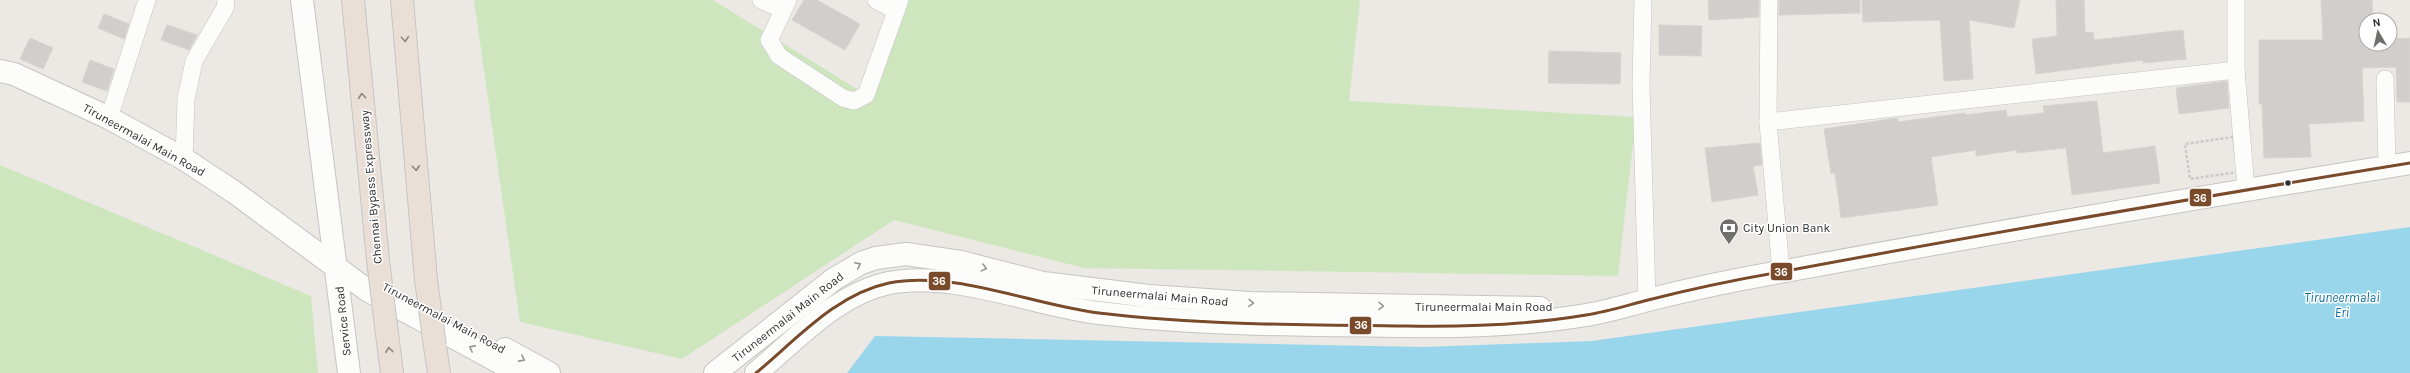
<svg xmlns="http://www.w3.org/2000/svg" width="2410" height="373" font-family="Karla,sans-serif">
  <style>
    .green { fill: #cee6be }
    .water { fill: #99d6ec }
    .building { fill: #d1cecb; stroke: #d7d4d0 }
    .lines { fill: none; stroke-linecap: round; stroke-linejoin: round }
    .street-casing { stroke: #c5c4c5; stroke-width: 18 }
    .secondary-casing { stroke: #c5c4c5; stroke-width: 24 }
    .highway-casing { stroke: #c6c5c4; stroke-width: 24 }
    .path { stroke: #c9c9c8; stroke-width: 2.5; stroke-dasharray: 3 2; stroke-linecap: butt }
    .street { stroke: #fcfcfb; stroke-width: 17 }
    .secondary { stroke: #fcfcfb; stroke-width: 22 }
    .highway { stroke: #eadfd6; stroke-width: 22 }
    .highway-bridge-casing { stroke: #c6c5c4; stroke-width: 24; stroke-linecap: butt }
    .highway-bridge { stroke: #eadfd6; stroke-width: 22 }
    .bus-1-casing { stroke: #fff; stroke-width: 6 }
    .bus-1 { stroke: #7a4b2a; stroke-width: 3 }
    .oneway { stroke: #8c8682 }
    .oneway2 { stroke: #959594 }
    .bus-dot { fill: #2e2e2e; stroke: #fff; stroke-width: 1.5 }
    .labels { text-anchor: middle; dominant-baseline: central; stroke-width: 3; stroke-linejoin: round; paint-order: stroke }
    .street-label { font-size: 12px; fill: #2e2e2e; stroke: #fff }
    .poi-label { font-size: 12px; fill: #2e2e2e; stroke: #fff; text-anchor: start }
    .water-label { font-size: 13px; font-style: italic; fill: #0d6fa3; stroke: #fff }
    .line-badge { stroke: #fff; stroke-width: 1.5 }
    .badge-label { font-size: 11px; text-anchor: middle; font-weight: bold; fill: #fff }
  </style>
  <rect width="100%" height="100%" fill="#ece8e4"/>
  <g class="green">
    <polygon points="474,0 713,0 860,91 898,0 1360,0 1349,101 1636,117 1618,276 1084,268 894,220 682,359 520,322"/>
    <polygon points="0,165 311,296 318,373 0,373"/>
  </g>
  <polygon class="water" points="2410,227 2410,373 847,373 875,336 1424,347 1592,341"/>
  <g class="building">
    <polygon points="804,0 817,0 860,24 845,50 792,20"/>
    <polygon points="1708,0 1759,0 1759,17 1709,20"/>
    <polygon points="1779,0 1860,0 1860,13 1779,15"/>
    <polygon points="1862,0 2020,0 2014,28 1969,20 1973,79 1944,81 1940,20 1863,22"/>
    <polygon points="2056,0 2084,0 2085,33 2093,32 2094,40 2183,30 2186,59 2143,63 2143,60 2036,74 2032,39 2057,36"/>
    <polygon points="2321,0 2372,0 2373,20 2366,20 2366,44 2390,44 2390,39 2410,38 2410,102 2397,102 2396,67 2362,68 2364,121 2309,124 2311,157 2264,158 2262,104 2259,104 2259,40 2323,40"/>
    <polygon points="104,14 129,24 124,39 98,28"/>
    <polygon points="167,25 197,35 189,50 161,40"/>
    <polygon points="1659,25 1702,26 1701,56 1659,55"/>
    <polygon points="30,38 53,48 43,69 20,59"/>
    <polygon points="1549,51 1621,53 1620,84 1548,83"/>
    <polygon points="90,60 114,69 107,91 82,82"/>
    <polygon points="2227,81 2229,108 2179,114 2176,88"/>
    <polygon points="2097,101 2103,153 2155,146 2160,183 2072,195 2066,148 2017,153 2017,150 1976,156 1976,150 1931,157 1938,205 1841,218 1835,173 1831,174 1824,129 1897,118 1898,122 1965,113 1965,115 2006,110 2007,117 2044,113 2043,106"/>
    <polygon points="1760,143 1762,165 1753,166 1758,195 1712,202 1705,148"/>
  </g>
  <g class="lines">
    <defs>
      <g id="street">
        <polyline points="761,0 783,10"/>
        <polyline points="788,0 769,40 779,56 843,98 854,101 866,95 900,0"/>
        <polyline points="876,0 896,11"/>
        <polyline points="1643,0 1641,85 1647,300"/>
        <polyline points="1769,0 1768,122 1781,272"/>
        <polyline points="2236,0 2236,70 2246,189"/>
        <polyline points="2385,79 2387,166"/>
        <polyline points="109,118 147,0"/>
        <polyline points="1768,122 2236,70"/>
        <polyline points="184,159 186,99 194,61 225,8 226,0"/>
      </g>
      <g id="secondary">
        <polyline points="302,0 349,373"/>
        <polyline points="0,71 14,74 109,118 184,159 234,192 367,290 519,373"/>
        <polyline points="505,349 549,373"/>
        <polyline points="715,373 834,279 861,263 876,258 906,254 961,262 1043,283 1149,296 1250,303 1540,308"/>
        <path d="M756,373C796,340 836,294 889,283C954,270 1033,305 1099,313C1201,325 1305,325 1407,326C1467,327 1527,325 1586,315C1606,312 1625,306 1644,301C1691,289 1739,279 1786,271C1994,232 2202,197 2410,163"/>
      </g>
      <g id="highway">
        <polyline points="353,0 378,260"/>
        <polyline points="402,0 426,280"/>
        <polyline points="386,326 392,373"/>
        <polyline points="435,346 439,373"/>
      </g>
    </defs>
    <use href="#street" class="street-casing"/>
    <use href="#secondary" class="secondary-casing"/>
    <use href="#highway" class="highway-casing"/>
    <polygon class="path" points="2233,137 2238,172 2190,179 2185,144"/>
    <use href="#street" class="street"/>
    <use href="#secondary" class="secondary"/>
    <use href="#highway" class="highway"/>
    <defs>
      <g id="highway-bridge">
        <polyline points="378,260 386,326"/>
        <polyline points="426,280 435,346"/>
      </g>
    </defs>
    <use href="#highway-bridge" class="highway-bridge-casing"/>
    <use href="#highway-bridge" class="highway-bridge"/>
    <defs>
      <path id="bus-1" d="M756,373C796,340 836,294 889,283C954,270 1033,305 1099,313C1201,325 1305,325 1407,326C1467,327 1527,325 1586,315C1606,312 1625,306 1644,301C1691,289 1739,279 1786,271C1994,232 2202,197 2410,163"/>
    </defs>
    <use href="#bus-1" class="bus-1-casing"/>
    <use href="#bus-1" class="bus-1"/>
  </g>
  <defs><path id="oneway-chevron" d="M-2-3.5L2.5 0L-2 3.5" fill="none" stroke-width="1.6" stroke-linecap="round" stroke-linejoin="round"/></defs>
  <g class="oneway">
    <use href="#oneway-chevron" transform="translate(405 39) rotate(85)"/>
    <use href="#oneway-chevron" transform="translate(362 96) rotate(-95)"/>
    <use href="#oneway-chevron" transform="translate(416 168) rotate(85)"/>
    <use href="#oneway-chevron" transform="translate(389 350) rotate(-97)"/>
  </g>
  <g class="oneway2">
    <use href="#oneway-chevron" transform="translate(858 265) rotate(-26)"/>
    <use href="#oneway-chevron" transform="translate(984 268) rotate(15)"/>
    <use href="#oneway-chevron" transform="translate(1251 303) rotate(2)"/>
    <use href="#oneway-chevron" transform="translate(1381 306) rotate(1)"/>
    <use href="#oneway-chevron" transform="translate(472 348) rotate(-152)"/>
    <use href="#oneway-chevron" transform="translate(522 359) rotate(28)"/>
  </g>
  <defs>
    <symbol id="bank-pin" viewBox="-11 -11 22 30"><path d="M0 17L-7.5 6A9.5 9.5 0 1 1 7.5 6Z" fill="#706f6e" stroke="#fff"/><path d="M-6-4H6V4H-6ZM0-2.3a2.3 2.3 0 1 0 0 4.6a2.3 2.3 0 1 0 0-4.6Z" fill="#fff"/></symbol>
  </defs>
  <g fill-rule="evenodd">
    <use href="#bank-pin" x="1718" y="217" width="22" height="30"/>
  </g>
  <circle class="bus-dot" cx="2288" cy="183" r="3.5"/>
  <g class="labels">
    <g class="street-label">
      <text transform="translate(144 140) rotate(29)">Tiruneermalai Main Road</text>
      <text transform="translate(371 187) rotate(-95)">Chennai Bypass Expressway</text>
      <text transform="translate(1160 296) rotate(5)">Tiruneermalai Main Road</text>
      <text x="1484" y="307">Tiruneermalai Main Road</text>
      <text transform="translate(788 317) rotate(-38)">Tiruneermalai Main Road</text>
      <text transform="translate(444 318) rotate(28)">Tiruneermalai Main Road</text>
      <text transform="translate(343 321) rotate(-96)">Service Road</text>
    </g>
    <g class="poi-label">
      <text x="1743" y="228">City Union Bank</text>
    </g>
    <g class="water-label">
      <text x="2342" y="297">Tiruneermalai<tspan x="2342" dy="15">Eri</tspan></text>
    </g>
  </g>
  <g class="line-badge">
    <rect x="2189" y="188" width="23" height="19" rx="4" fill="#7a4b2a"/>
    <rect x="1770" y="262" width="23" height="19" rx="4" fill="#7a4b2a"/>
    <rect x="928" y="271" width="23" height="20" rx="4" fill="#7a4b2a"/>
    <rect x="1349" y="316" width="23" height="19" rx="4" fill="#7a4b2a"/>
  </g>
  <g class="badge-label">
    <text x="2200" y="202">36</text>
    <text x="1781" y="276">36</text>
    <text x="939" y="285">36</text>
    <text x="1361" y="329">36</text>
  </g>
  <g transform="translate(2378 32) rotate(351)"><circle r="19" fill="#ffffff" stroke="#ababab"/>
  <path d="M0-3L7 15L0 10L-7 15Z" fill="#706f6e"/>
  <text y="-6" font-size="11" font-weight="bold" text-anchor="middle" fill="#2e2e2e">N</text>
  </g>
</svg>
